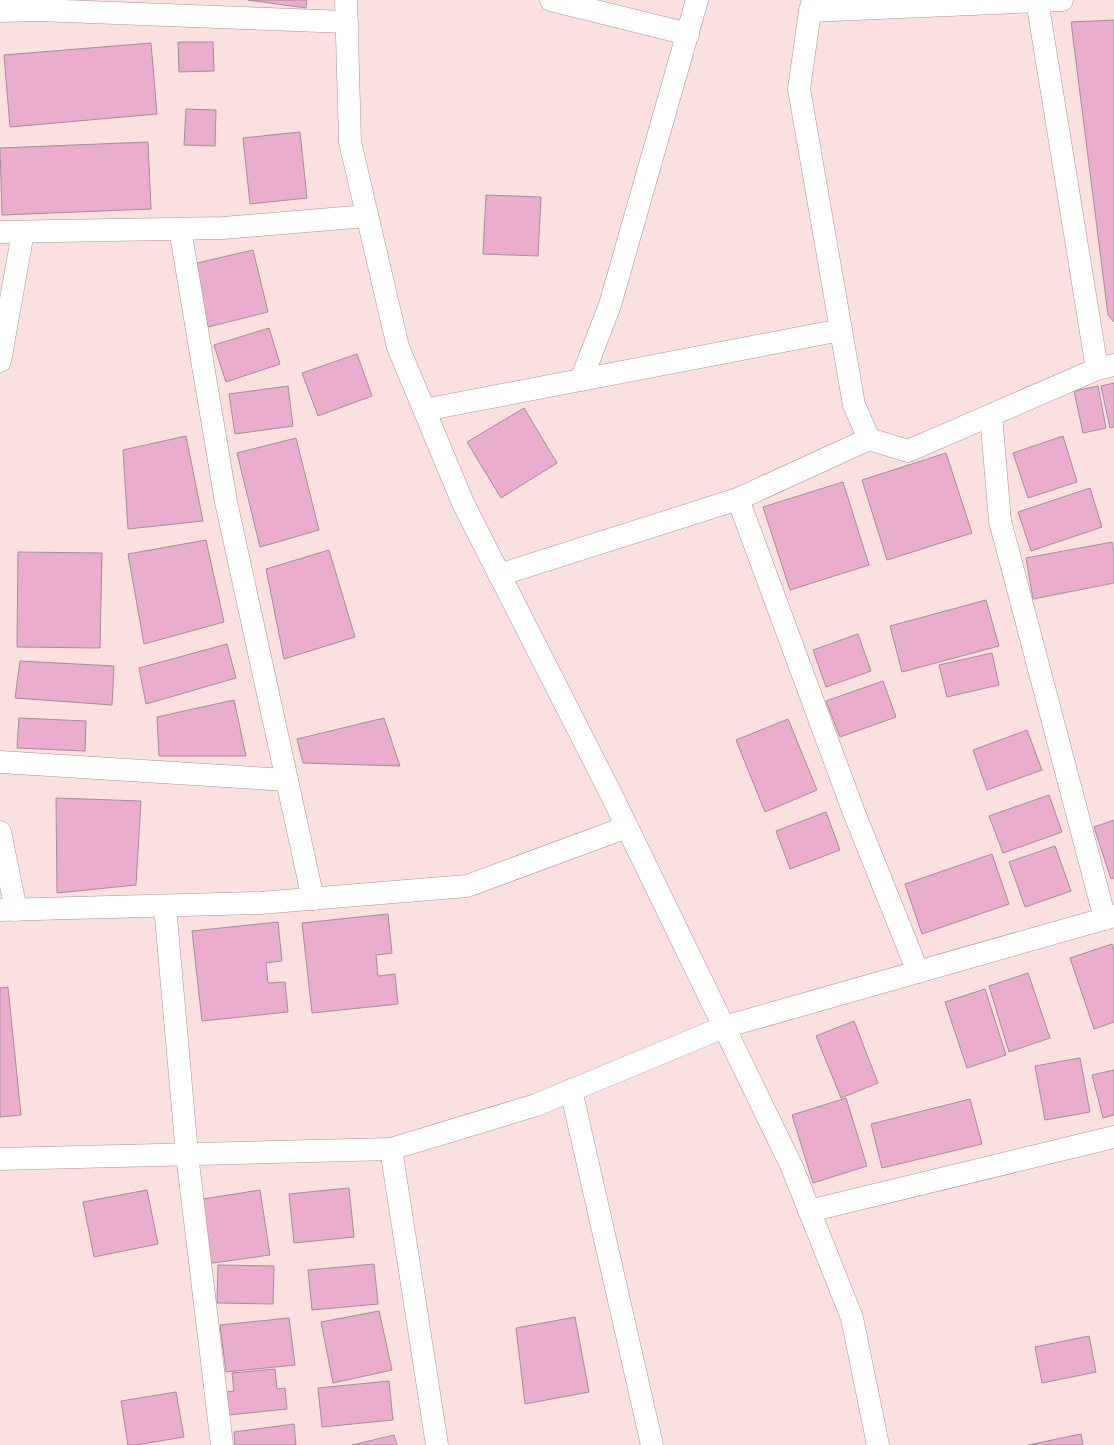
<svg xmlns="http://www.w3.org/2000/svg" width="1114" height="1445" font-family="'Open Sans',sans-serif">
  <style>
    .building { fill: #eaadcd; stroke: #a38e99 }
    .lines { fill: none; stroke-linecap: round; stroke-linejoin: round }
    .minor-casing { stroke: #ab9292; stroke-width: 23 }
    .tertiary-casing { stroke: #ab9292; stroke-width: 23 }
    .minor { stroke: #fff; stroke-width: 22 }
    .tertiary { stroke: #fff; stroke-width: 22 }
  </style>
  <rect width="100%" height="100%" fill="#fbe0e0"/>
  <g class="building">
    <polygon points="248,0 307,0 306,8"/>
    <polygon points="1114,20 1114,322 1108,315 1071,22"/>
    <polygon points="178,42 213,42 214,71 179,72"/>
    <polygon points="151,43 157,114 10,127 4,55"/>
    <polygon points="186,109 216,110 215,146 184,145"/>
    <polygon points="300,132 307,198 250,204 243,138"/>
    <polygon points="148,142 151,209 2,215 0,148"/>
    <polygon points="486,195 541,197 538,256 483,254"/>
    <polygon points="253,250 268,312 208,327 193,264"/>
    <polygon points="269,328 280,364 226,382 214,345"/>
    <polygon points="357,354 372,396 318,416 302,373"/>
    <polygon points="1114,383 1114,427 1110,428 1101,386"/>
    <polygon points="288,386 293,426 235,434 229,394"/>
    <polygon points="1098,386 1106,428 1083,433 1074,391"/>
    <polygon points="524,408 557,463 501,498 467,442"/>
    <polygon points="186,436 203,521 128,529 123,450"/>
    <polygon points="1063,436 1077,482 1028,498 1013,453"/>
    <polygon points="296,438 319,530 260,547 237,453"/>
    <polygon points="946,453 972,533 887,560 862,480"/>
    <polygon points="843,482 869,565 790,590 763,507"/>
    <polygon points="1090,488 1102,527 1031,551 1018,512"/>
    <polygon points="206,540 224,622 144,644 128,554"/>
    <polygon points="1112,542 1114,552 1114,583 1033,599 1026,558"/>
    <polygon points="329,550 355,637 284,659 266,569"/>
    <polygon points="18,552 102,553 100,648 17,647"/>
    <polygon points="986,600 999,646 902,672 890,626"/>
    <polygon points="858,634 871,671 826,687 813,650"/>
    <polygon points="227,644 236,678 146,704 139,668"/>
    <polygon points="992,653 999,685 947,697 939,665"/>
    <polygon points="20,661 114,666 112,705 15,698"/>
    <polygon points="883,681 896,717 840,737 826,701"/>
    <polygon points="234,700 246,756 159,756 157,717"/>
    <polygon points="19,718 86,721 85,751 17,748"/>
    <polygon points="384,718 400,766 303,763 297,739"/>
    <polygon points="788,719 817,790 765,812 736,740"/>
    <polygon points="1027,730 1042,770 987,790 973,750"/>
    <polygon points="1049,795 1062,832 1003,853 989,816"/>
    <polygon points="56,798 141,801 136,885 57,893"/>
    <polygon points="826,812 840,850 790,869 776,831"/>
    <polygon points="1114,820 1114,878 1111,879 1094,827"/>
    <polygon points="1055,846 1071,891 1025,907 1009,862"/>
    <polygon points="992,854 1009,904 922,934 905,884"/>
    <polygon points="388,914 392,953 376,955 378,976 395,974 398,1004 312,1013 302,923"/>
    <polygon points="278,922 282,961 266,963 268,983 285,982 288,1012 202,1021 192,931"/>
    <polygon points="1112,944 1114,950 1114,1022 1094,1029 1070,958"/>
    <polygon points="1028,973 1050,1038 1009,1052 989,986"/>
    <polygon points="8,987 21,1115 0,1117 0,988"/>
    <polygon points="985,989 1006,1055 967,1068 945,1002"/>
    <polygon points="854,1021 878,1083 841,1098 816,1036"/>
    <polygon points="1080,1058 1090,1112 1045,1120 1035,1066"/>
    <polygon points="1114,1070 1114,1115 1103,1118 1092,1075"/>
    <polygon points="846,1098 867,1166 813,1183 792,1115"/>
    <polygon points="970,1099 982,1144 882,1168 871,1124"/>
    <polygon points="349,1188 354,1237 294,1243 289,1194"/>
    <polygon points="147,1190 158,1244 94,1257 83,1202"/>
    <polygon points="260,1190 270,1255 206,1264 197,1200"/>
    <polygon points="374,1264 378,1304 312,1310 308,1270"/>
    <polygon points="218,1265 274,1266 273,1304 217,1303"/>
    <polygon points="379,1311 392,1370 333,1383 321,1322"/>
    <polygon points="575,1317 589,1392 525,1404 516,1328"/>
    <polygon points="289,1318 295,1365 226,1372 220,1325"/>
    <polygon points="1089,1336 1096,1372 1042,1383 1035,1347"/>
    <polygon points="275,1369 277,1389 285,1388 287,1409 229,1415 226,1392 234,1391 232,1373"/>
    <polygon points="389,1381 393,1420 322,1427 318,1388"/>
    <polygon points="176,1392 184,1437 136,1445 128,1445 121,1401"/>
    <polygon points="294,1424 296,1445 235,1445 234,1432"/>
    <polygon points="1081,1434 1083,1445 1028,1445"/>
    <polygon points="394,1435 397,1445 352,1445"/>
  </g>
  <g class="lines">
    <defs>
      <g id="minor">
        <polyline points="551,0 688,34"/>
        <polyline points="813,0 810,11 799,89 854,405 869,439 908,451 1097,369 1114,365"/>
        <polyline points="1037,0 1097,369"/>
        <polyline points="0,11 38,10 347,22"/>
        <polyline points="810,11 1062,0"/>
        <polyline points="180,229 226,502 313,899"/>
        <polyline points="0,232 223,228 367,216"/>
        <polyline points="0,361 23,232"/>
        <polyline points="581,380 610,305 697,0"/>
        <polyline points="424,410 841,330"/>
        <polyline points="991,415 1000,521 1105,919"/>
        <polyline points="738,499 853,810 918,972"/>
        <polyline points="499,575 738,499 869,439"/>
        <polyline points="0,762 287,780"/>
        <polyline points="0,832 16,910"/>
        <polyline points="165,906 187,1154 222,1445"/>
        <polyline points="0,910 260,903 467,886 627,827"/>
        <polyline points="571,1090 652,1445"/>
        <polyline points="391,1149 437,1445"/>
        <polyline points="0,1159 391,1149 536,1105 724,1027 1114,916"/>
        <polyline points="809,1211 1114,1137"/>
      </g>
      <polyline id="tertiary" points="346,0 350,142 398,347 463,503 612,796 792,1167 852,1318 878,1445"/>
    </defs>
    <use href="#minor" class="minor-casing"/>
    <use href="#tertiary" class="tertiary-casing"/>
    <use href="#minor" class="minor"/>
    <use href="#tertiary" class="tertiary"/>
  </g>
</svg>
